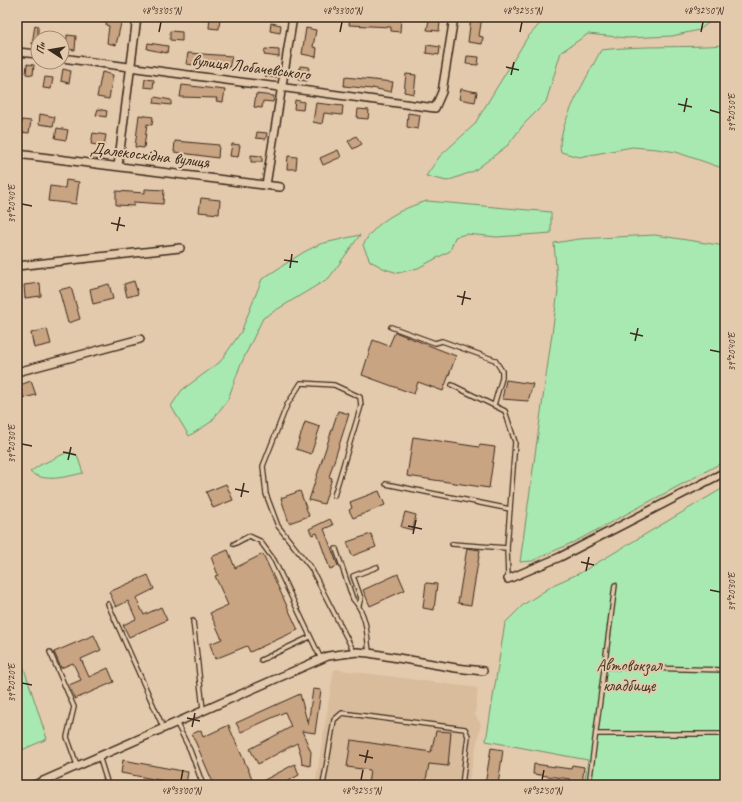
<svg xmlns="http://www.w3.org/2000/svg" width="742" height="802" font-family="Caveat,sans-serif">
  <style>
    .built { fill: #d9bc9c }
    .green { fill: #a8e9b2; stroke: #728a68 }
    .building { fill: #c9a482; stroke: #3b2a1e }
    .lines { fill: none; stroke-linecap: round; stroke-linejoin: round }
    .lane-casing { stroke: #3b2a1e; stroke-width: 6 }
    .street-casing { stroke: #3b2a1e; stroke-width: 10 }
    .lane { stroke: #e4caac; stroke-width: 3.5 }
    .street { stroke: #e4caac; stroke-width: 7 }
    .ticks { fill: none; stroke: #3b2a1e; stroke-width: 1.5 }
    .labels { text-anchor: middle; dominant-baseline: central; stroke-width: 4; stroke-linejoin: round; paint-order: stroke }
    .street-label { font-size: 17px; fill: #3b2a1e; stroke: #e4caac }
    .park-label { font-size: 17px; fill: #463d2d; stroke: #e4caac }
    .neatline { fill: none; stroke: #3b2a1e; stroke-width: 1.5 }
    .ticks-label { font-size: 10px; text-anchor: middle; fill: #3b2a1e }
  </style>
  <rect width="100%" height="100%" fill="#e4caac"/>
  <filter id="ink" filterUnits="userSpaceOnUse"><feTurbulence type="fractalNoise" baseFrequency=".025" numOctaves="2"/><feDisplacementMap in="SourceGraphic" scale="8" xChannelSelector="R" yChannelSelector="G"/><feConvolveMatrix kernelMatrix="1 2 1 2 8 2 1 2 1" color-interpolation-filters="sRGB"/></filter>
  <g filter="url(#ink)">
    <polygon class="built" points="334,669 478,688 475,715 481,724 468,785 315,785"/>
    <g class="green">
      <polygon points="546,17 716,17 699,30 672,36 627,38 588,34 561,52 546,102 524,124 508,145 474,171 447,181 426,176 440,156 474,125 527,38"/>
      <path d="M725,45V169L676,152L657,149L632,147L579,157L561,152C554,131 590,72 601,50C642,45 684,48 725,45Z"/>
      <path d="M427,201L551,212V233L497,237L466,234L455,237L450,251L418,268L398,273L385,269L370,261L363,245C366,241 368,235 372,232C384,217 409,206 427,201Z"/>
      <polygon points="360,235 329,278 263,318 240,366 228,399 211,422 189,436 171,406 182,390 220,362 241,332 262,279 304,252 320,244"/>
      <polygon points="655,235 725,246 725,461 578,540 532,561 520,562 558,291 554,243 579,239"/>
      <path d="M68,452L77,455L83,473C65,477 45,483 30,472L40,465Z"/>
      <polygon points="725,487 725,785 584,785 588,760 486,741 505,623 523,605 555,584 580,573"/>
      <polygon points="17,647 47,739 17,752"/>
    </g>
    <g class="building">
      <polygon points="210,17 220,17 219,29 209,28"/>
      <polygon points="350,17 401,17 400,32 391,31 391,27 349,25"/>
      <polygon points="471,17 482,17 479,36 483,37 482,44 468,42"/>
      <polygon points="107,18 122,19 116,45 107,43 109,26 106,25"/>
      <polygon points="429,20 440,22 439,31 427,30"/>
      <polygon points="271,23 281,25 280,33 270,31"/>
      <polygon points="35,25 38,26 38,45 32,44"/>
      <polygon points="306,28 316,30 313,47 317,48 316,57 302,54"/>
      <polygon points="170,31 182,32 182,41 170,40"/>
      <polygon points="67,35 76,36 75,50 66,49"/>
      <polygon points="148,43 168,46 167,53 147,49"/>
      <polygon points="427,45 440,47 439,55 426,53"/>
      <polygon points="265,49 279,50 279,57 264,55"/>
      <polygon points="188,53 232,56 229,68 213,65 212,67 186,64"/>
      <polygon points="467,56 479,57 478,65 466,64"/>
      <polygon points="27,64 34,65 33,75 26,74"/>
      <polygon points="300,66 309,67 307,81 298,80"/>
      <polygon points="63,69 71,71 69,83 61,81"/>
      <polygon points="266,69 277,71 276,78 265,76"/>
      <polygon points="102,72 113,75 109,99 97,97"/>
      <polygon points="406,74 416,75 414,94 404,92"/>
      <polygon points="45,77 53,78 51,89 43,88"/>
      <polygon points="345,77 393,82 391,92 372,88 372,89 344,86"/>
      <polygon points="145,79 154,80 153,88 144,87"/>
      <polygon points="182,85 225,90 223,102 216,101 217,98 180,97"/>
      <polygon points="461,89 477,92 475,102 459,99"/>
      <polygon points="256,94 274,96 273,102 263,101 262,108 254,107"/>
      <polygon points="155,97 171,100 171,105 154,103"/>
      <polygon points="295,100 304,102 303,110 294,109"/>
      <polygon points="316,103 343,106 342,115 324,113 322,124 313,122"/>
      <polygon points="98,109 107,111 106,117 96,115"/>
      <polygon points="358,109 369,110 368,119 357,118"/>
      <polygon points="408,113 420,115 418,129 407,127"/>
      <polygon points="40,114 55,117 53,126 39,124"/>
      <polygon points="139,115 153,117 152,125 147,124 144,148 135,147"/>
      <polygon points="22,120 31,121 29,133 20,132 21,129 17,129 17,123 22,123"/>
      <polygon points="57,128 68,130 66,140 55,138"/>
      <polygon points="257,132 267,133 266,139 256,138"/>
      <polygon points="93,133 106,135 104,146 91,144"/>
      <polygon points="356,136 362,144 353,149 348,141"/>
      <polygon points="175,141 219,145 218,158 174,152"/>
      <polygon points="232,144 240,145 238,157 230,156"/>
      <polygon points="338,150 341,157 323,165 320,158"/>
      <polygon points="251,155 262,156 262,162 251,162"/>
      <polygon points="288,156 297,157 296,169 287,169"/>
      <polygon points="66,180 79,182 76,204 48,201 50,186 65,188"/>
      <polygon points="145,189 164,190 163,204 134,202 134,206 116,205 116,191 145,193"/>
      <polygon points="201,198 220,200 219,214 199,212"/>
      <polygon points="134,281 138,294 127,297 124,284"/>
      <polygon points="40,283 41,296 25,298 24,285"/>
      <polygon points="109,284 113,299 93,304 90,289"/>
      <polygon points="71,287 80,319 68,323 59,290"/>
      <polygon points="47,329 51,344 34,348 31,333"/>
      <polygon points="395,332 456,356 443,391 418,382 414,394 362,375 373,340 389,346"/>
      <polygon points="506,380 533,384 528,401 502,399"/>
      <polygon points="31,381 36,395 24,398 20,385"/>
      <polygon points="338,411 349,414 329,477 332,478 324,504 309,500"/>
      <polygon points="305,422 320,427 311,454 296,449"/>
      <polygon points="413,437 479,447 480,445 495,447 489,488 407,476"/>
      <polygon points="226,484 233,500 213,508 206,492"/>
      <polygon points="300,491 309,516 289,523 281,498"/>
      <polygon points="379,491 385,505 353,518 349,510 352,508 350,502"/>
      <polygon points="405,512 416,515 413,530 401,527"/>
      <polygon points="330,519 333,525 324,529 338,566 330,569 317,533 312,535 309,529"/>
      <polygon points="371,534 376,547 352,556 347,542"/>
      <polygon points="467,548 480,550 471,605 458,603"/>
      <polygon points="228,550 235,568 263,554 298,630 250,652 247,646 215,659 210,644 222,639 210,613 228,605 215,576 218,575 211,557"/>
      <polygon points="398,574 405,590 370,606 363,590"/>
      <polygon points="148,575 154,589 136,598 144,615 161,607 167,620 129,637 123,625 136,619 128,601 116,607 109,592"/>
      <polygon points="426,583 437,584 434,610 423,608"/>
      <polygon points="94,635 101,650 81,659 89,677 108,668 114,682 75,699 69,685 81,680 73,663 61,668 54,652"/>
      <polygon points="313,689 321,690 315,733 302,731 311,752 310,766 302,764 301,755 297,743 258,764 250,749 291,727 285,712 241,732 236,723 300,694 308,725"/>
      <polygon points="229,725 230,729 255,785 214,785 192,734 201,730 203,737"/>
      <polygon points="436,731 451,732 448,766 429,764 425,785 368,785 370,770 347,767 351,740 431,752"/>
      <polygon points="491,748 503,750 498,785 485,785"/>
      <polygon points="123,760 188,772 186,785 121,773"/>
      <polygon points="295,764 299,775 281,785 255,785"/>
      <polygon points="534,764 571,769 572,765 584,767 582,785 569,785 570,779 533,774"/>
    </g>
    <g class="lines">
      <defs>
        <g id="lane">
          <polyline points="391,327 435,343 442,341 495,360 502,371 502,378 494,405"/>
          <polyline points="452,385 505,411 515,442 507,548 508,579"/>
          <polyline points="386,484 510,509"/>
          <polyline points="334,496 361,406 360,397 334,385 301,383 287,405 263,466 266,494 278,526 311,568 354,652"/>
          <polyline points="234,544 249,536 260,541 274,560 321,659"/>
          <polyline points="452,544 507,548"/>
          <path d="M336,549L353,599C367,614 367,634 369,653"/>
          <polyline points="108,604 163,727"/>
          <polyline points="359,605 361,598 353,576 377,567"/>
          <polyline points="193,621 203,709"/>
          <polyline points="50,652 74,707 67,737 77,765"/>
          <polyline points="261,660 310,637"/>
          <polyline points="604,667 725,670"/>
          <polyline points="176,722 190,750 203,785"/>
          <polyline points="596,734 725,734"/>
          <polyline points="99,756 108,785"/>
          <polyline points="323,785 334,720 342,713 465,729 468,736 462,785"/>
          <polyline points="589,785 615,585"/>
        </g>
        <g id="street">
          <polyline points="17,52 38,54"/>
          <polyline points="62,58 435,108 442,92 454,17"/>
          <polyline points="17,154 280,187"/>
          <polyline points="118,166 137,17"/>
          <polyline points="266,185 293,17"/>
          <polyline points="17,266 180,248"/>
          <polyline points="17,372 140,339"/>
          <polyline points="508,579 560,557 725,472"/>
          <polyline points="34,785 328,656 357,652 369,653 456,668 483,671"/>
        </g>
      </defs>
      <use href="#lane" class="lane-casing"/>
      <use href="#street" class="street-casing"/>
      <use href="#lane" class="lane"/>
      <use href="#street" class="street"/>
    </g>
  </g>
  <path class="ticks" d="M159,32L161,22M340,32L342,22M520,32L522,22M701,32L703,22M506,67L519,70M511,75L514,62M678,104L692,107M710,110L720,113M684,112L687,98M22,204L32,206M111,223L125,226M117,231L120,217M284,260L298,262M290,268L292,254M457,296L471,299M462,305L465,291M630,333L643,336M635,341L638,328M710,350L720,352M22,444L32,446M63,452L76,455M68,460L71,447M235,489L249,492M241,497L244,483M408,526L422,529M413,534L416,520M581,562L594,565M586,571L589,557M710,590L720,592M22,683L32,685M187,718L200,721M192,727L195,713M359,755L373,758M365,763L368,750M181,780L183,770M361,780L363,770M542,780L544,770"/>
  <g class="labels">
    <g class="street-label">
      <text transform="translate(251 67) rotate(7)">вулиця Лобачевського</text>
      <text transform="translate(150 155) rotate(7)">Далекосхідна вулиця</text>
    </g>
    <g class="park-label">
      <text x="629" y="665">Автовокзал<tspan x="629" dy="20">кладбище</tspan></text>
    </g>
  </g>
  <rect width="742" height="802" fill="none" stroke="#e4caac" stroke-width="44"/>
  <g transform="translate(50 50) rotate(282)"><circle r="19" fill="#e4caac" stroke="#a08a73"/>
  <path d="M0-3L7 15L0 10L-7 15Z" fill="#3b2a1e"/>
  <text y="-6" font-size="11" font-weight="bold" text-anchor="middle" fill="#3b2a1e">Пн</text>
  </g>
  <rect x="22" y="22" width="698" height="758" class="neatline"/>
  <g class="ticks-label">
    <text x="161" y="14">48°33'05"N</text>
    <text x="342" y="14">48°33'00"N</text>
    <text x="522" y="14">48°32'55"N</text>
    <text x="703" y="14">48°32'50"N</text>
    <text transform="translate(731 113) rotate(-90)" y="4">39°20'50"E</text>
    <text transform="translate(11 204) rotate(-90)" y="4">39°20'40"E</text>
    <text transform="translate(731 352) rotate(-90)" y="4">39°20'40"E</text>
    <text transform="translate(11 444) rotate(-90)" y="4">39°20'30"E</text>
    <text transform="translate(731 592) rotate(-90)" y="4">39°20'30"E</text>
    <text transform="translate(11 683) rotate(-90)" y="4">39°20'20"E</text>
    <text x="181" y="794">48°33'00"N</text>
    <text x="361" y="794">48°32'55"N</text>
    <text x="542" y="794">48°32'50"N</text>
  </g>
</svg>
